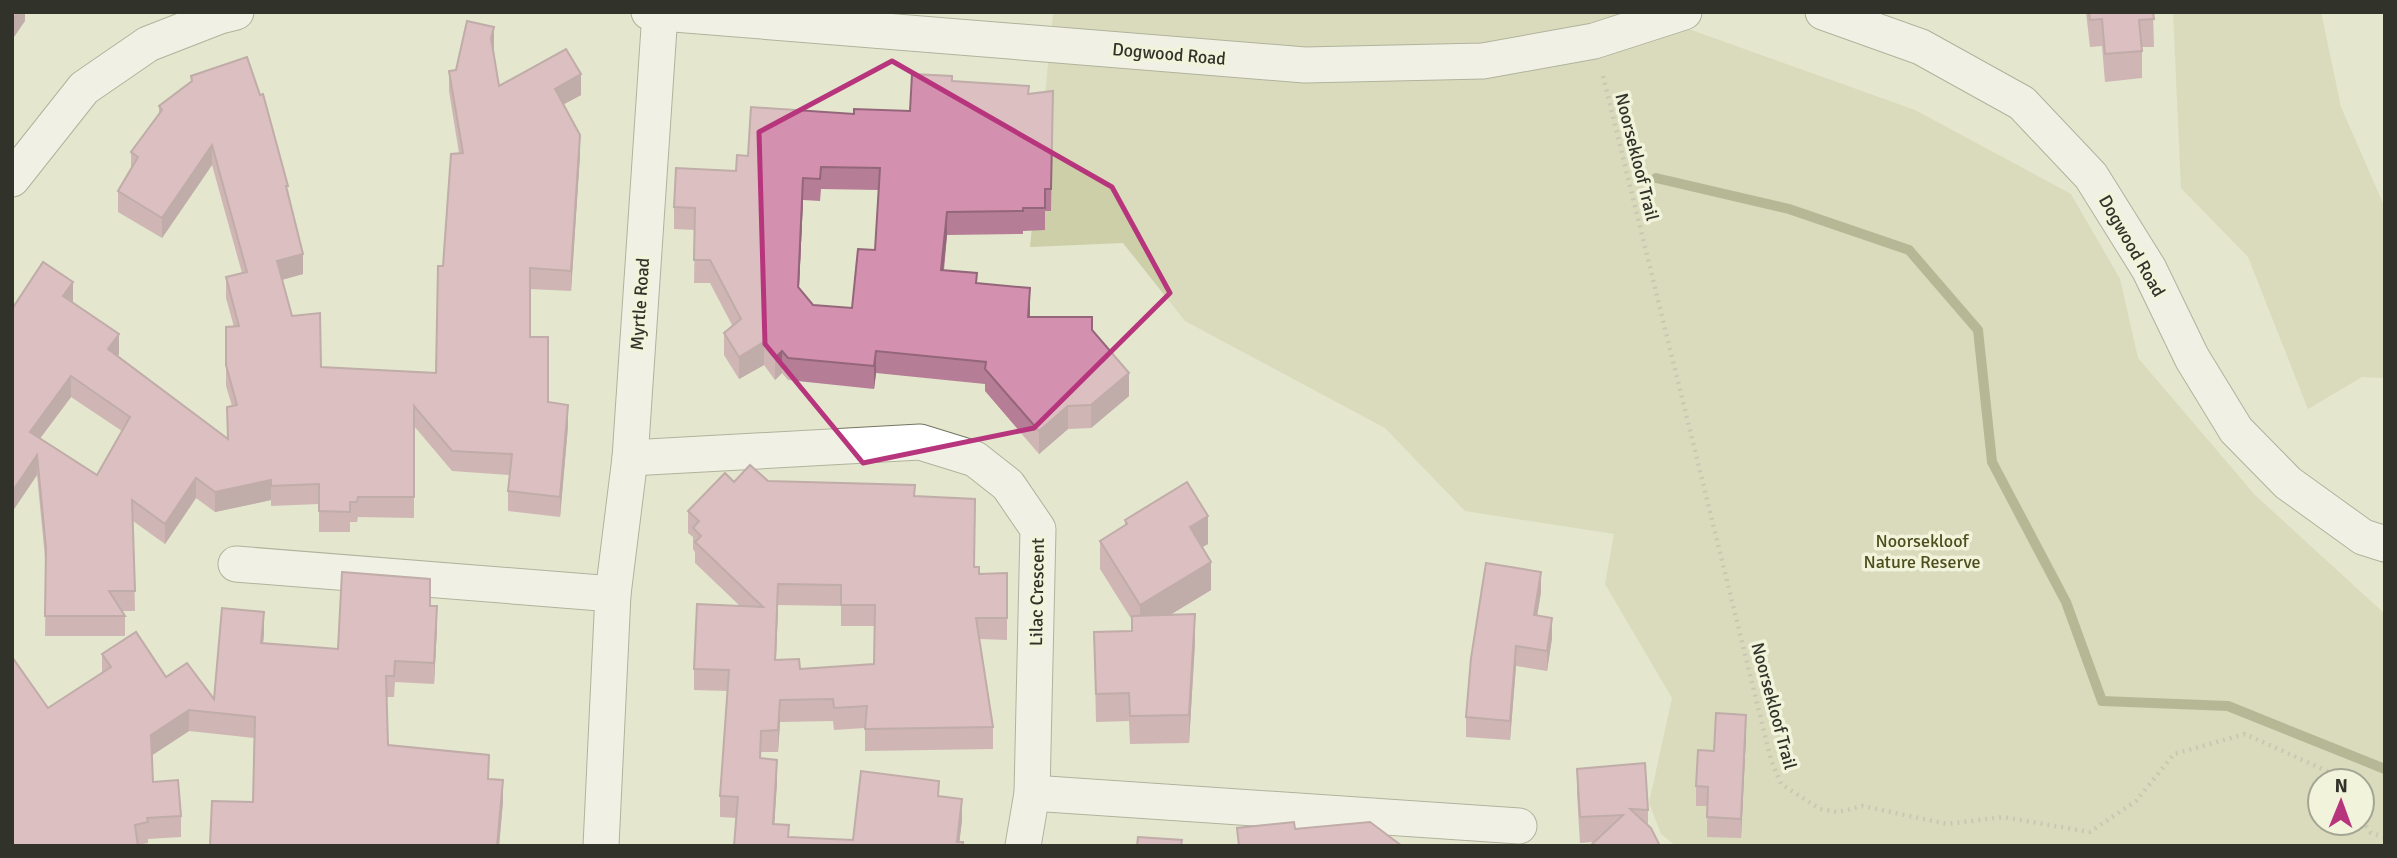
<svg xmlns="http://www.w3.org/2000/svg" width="2397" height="858" font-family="Signika,sans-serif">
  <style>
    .green { fill: #cccfa7; fill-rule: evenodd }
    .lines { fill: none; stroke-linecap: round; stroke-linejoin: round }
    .stream { stroke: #7f8250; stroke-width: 10 }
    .minor-casing { stroke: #747560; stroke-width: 37 }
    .path { stroke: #a5a693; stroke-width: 4.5; stroke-dasharray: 2 5; stroke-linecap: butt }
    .minor { stroke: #fff; stroke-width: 35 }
    .wall { fill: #b57d96; fill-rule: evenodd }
    .shaded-wall { fill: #94667a }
    .building { fill: #d391af; stroke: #94667a; stroke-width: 2; fill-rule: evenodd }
    .marked { fill: none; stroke: #b7357d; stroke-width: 5; stroke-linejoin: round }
    .labels { text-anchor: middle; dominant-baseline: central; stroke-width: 7; stroke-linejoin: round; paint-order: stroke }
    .street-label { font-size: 18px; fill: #313229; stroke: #f1f3db }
    .park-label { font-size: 18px; fill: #4d4e1c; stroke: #f1f3db }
  </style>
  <rect width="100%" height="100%" fill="#e4e6ce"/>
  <g class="green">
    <path d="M1046,12H1641L1915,110L2071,194L2120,279L2138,358L2255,495L2385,614V846H1676L1661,834L1649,803L1672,698L1605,584L1614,534L1465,511L1385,428L1185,321L1123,243L1030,247L1053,14ZM2320,781H2362V823H2320Z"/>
    <polygon points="2173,12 2321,12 2341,107 2385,208 2385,378 2362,377 2308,409 2248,257 2181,188"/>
  </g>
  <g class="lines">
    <polyline class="stream" points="1656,178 1789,209 1909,250 1978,330 1992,462 2066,602 2102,701 2228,706 2385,769"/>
    <defs>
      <g id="minor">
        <polyline points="649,12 1305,65 1483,61 1594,41 1684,12"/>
        <polyline points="1823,12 1921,47 2022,103 2091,176 2149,269 2192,358 2236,430 2288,483 2363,537 2385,544"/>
        <polyline points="12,179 84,88 148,44 220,16 236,12"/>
        <polyline points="630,458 920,442 975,459 1008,485 1038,529 1032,793 1023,846"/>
        <polyline points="236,564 613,594"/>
        <polyline points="1032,793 1519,826"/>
        <polyline points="601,846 613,594 630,458 660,13"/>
      </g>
    </defs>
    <use href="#minor" class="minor-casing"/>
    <g class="path">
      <polyline points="1603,76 1771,760 1781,784 1820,809 1838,812 1863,806 1947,824 2003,817 2090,832 2136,801 2174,754 2245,734 2327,771 2334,781"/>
      <polyline points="2362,820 2371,833 2385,837"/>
    </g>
    <use href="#minor" class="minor"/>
  </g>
  <g class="wall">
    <polygon points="2086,12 2153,12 2154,47 2142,47 2142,78 2105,82 2102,46 2090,47"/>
    <path d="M494,48L493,50L499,86L581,95L564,104L580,155L571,291L530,289V337L548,402L568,426L560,517L508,511V491L509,475L452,471L414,426V518L358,517L357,522H350V532H319V504L271,506V500L215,512L196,498L165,544L133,521L135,611H122L125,616V636H45L46,568L37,475L12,512L73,303L119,354L118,356L228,439L232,406L226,386V327H234L226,298V277L242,273L212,165L162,238L118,212V191L131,169V152L159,114V106L191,82V76L288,196L303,274L282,280L292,316L321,367L436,373L443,266L459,153L449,91V71L456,70ZM71,397L122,431L97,475L40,438Z"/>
    <path d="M952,81L1029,94L1053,91L1051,211H1045V230L1023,231V234L947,235L944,270L977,283L1030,310V317L1092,330L1129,396L1091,428L1068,429L1039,454L985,391V384L876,373L874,389L788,380L782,373L775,380L764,365L739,379L724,355V333L732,325L710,283H694L695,230L674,229V207L736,171L748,156L854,114L910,111ZM821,189L879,190L875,250L852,308L813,305L799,288L803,200L820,201Z"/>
    <path d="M768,481L915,496L979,574L1007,573V640L979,639L993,727V749L865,751V728L834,730L833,721L780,722L778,752H761V758L777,782L774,824L789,837L853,840L939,796L962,820L959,842L734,846L736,818L720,817V796L728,691L694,690V669L740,606L695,563V552L693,549V537L688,533V511L734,482ZM778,605L841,606V626H875L874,664L800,669L776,660Z"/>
    <polygon points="1125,520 1208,544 1202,547 1211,590 1170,615 1195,642 1189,743 1130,744 1129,721 1096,722 1094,632 1132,631 1132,620 1100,569 1100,541 1125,526"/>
    <polygon points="1541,592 1537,616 1552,638 1547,671 1516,666 1510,740 1466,737 1466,717"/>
    <polygon points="430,606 437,627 434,684 395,682 394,697 387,697 388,745 489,779 503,801 499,846 210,846 253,802 254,738 189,731 152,755 153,782 181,816 181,837 148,839 148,843 138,845 48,708 102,673 102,654 166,677 214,699 264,633 263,643 338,649"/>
    <polygon points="1746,735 1741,838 1707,837 1707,806 1696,806 1696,786 1714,751"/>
    <polygon points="1577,769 1648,810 1648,826 1594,842 1580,843 1577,794"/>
  </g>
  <g class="shaded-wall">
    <polygon points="18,12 25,12 25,21 12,40 12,21"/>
    <polygon points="494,27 494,48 491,59 491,38"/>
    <polygon points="581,74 581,95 555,109 555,89"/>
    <polygon points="580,135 580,155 571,291 571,271"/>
    <polygon points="212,145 212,165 162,238 162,218"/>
    <polygon points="803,178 803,200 798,309 798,287"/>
    <polygon points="947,212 947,235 941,292 941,270"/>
    <polygon points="303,254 303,274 277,281 277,261"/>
    <polygon points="73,282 73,302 63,296"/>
    <polygon points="1030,288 1030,310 1028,340 1028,317"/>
    <polygon points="119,334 119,354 108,369 108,349"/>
    <polygon points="764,342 764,365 739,379 739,357"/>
    <polygon points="782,351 782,373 775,380 775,358"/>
    <polygon points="876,351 876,373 874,389 874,366"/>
    <polygon points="1129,373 1129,396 1091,428 1091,405"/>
    <polygon points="71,376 71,397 30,452 30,432"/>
    <polygon points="568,405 568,426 560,517 560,497"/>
    <polygon points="1068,406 1068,429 1039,454 1039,431"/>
    <polygon points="37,455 37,475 12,512 12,492"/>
    <polygon points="196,478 196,498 165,544 165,524"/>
    <polygon points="271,480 271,500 215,512 215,492"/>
    <polygon points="1208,516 1208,544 1190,554 1190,527"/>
    <polygon points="1211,562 1211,590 1140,633 1140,605"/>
    <polygon points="1541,572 1541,592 1534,635 1534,615"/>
    <polygon points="778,584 778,605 775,681 775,660"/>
    <polygon points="437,606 437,627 434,684 434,663"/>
    <polygon points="264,612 264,633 261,663 261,643"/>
    <polygon points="1195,614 1195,642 1189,743 1189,715"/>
    <polygon points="1552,618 1552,638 1547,671 1547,651"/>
    <polygon points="1516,646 1516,666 1510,740 1510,721"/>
    <polygon points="780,700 780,722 778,752 778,730"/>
    <polygon points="189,710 189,731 151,756 151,735"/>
    <polygon points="1746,715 1746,735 1741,838 1741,819"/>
    <polygon points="777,760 777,782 773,846 773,824"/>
    <polygon points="503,780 503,801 499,846 497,846"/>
    <polygon points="962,799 962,820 959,846 957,846"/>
  </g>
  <g class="building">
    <polygon points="12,12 18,12 12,21"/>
    <polygon points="2089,12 2153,12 2154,19 2139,20 2142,51 2105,54 2102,19 2090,20"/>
    <path d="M467,21L494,27L491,38L499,86L566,49L581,74L555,89L580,135L571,271L530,268V337H548V402L568,405L560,497L508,491L512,454L452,451L414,406V497H358L357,502H350V512L319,511V484L271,486V480L215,492L196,478L165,524L132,500L135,591H109L125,616H45L46,548L37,455L12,492V309L43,262L73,282L63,296L119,334L108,349L228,439L227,407L237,405L226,365V327L239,326L226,277L247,272L212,145L162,218L118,191L138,157L131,152L162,110L159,106L192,81L191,76L247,57L260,95L263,94L288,186H286L303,254L277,261L292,316L320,313L321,367L436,373L438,266H443L451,154L463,153L449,71L456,70ZM71,376L130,417L97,475L30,432Z"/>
    <path d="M912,74L952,76V81L1029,86L1028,94L1053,91L1051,189H1045V208H1023V211L947,212L941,270L977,273L976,283L1030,288L1028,317H1092V330L1129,373L1091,405L1068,406L1039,431L985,369L986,362L876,351L874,366L788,358L782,351L775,358L764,342L739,357L724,333L741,319L710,260H694L695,208L674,207L676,168L736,171L737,155L748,156L751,107L854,114V109L910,111ZM821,167L880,168L875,250L858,249L852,308L813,305L798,287L803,178L820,179Z"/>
    <path d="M750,465L768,481L915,485L914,496L975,499L974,567H979V574L1007,573V618H976L993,727L865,729L867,706L834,708L833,699L780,700L778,730L761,731L760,758L777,760L773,824L789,825L788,837L853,840L861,771L939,781L938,796L962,799L957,842H963V846H734L738,797L720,796L729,670L694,669L697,604L763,607L695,542L701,536L693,528L699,521L688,511L725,473L734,482ZM778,584L841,585V605H875L874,664L800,669L799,659L775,660Z"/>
    <polygon points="1187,482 1208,516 1190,527 1211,562 1140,605 1100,541 1127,524 1125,520"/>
    <polygon points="1486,563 1541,572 1534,615 1552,618 1547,651 1516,646 1510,721 1466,717 1471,658"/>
    <polygon points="342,572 430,579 430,606 437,606 434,663 395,661 394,676 386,676 388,745 489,755 488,779 503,780 497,846 210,845 212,801 253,802 255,717 189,710 151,735 153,782 178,780 181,816 147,818 148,822 135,825 138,846 12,846 12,657 48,708 111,667 102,654 136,632 166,677 187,663 214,699 222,608 264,612 261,643 338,649"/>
    <polygon points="1195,614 1189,715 1130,716 1129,693 1096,694 1094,632 1132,631 1132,616"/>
    <polygon points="1716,713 1746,715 1741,819 1707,817 1708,787 1696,786 1698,750 1714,751"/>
    <polygon points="1645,763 1648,810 1630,809 1651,828 1660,846 1590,846 1623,815 1580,817 1577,769"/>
    <polygon points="1294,822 1295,829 1370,822 1402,846 1239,846 1237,828"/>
    <polygon points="1138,837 1182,840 1181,846 1137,846"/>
  </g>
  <path d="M0 0H2397V858H0ZM892,61L1112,187L1170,293L1034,428L863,463L765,344L759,132Z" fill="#e4e6ce" fill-opacity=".55" fill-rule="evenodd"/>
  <path class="marked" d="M892,61L1112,187L1170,293L1034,428L863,463L765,344L759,132Z"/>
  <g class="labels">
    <g class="street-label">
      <text transform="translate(1169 54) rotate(5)">Dogwood Road</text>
      <text transform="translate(1637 157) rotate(76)">Noorsekloof Trail</text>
      <text transform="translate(2132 246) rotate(60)">Dogwood Road</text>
      <text transform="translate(640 304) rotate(-86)">Myrtle Road</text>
      <text transform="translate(1037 592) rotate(-89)">Lilac Crescent</text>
      <text transform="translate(1774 706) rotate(75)">Noorsekloof Trail</text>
    </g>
    <g class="park-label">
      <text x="1922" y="541">Noorsekloof<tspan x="1922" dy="21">Nature Reserve</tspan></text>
    </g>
  </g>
  <rect width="2397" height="858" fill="none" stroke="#313229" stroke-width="28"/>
  <g transform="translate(2341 802) rotate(1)"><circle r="33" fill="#f1f3db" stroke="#a4a694" stroke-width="2"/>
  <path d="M0-5L12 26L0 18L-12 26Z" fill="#b7357d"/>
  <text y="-10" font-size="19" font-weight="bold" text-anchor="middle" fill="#313229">N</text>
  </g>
</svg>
